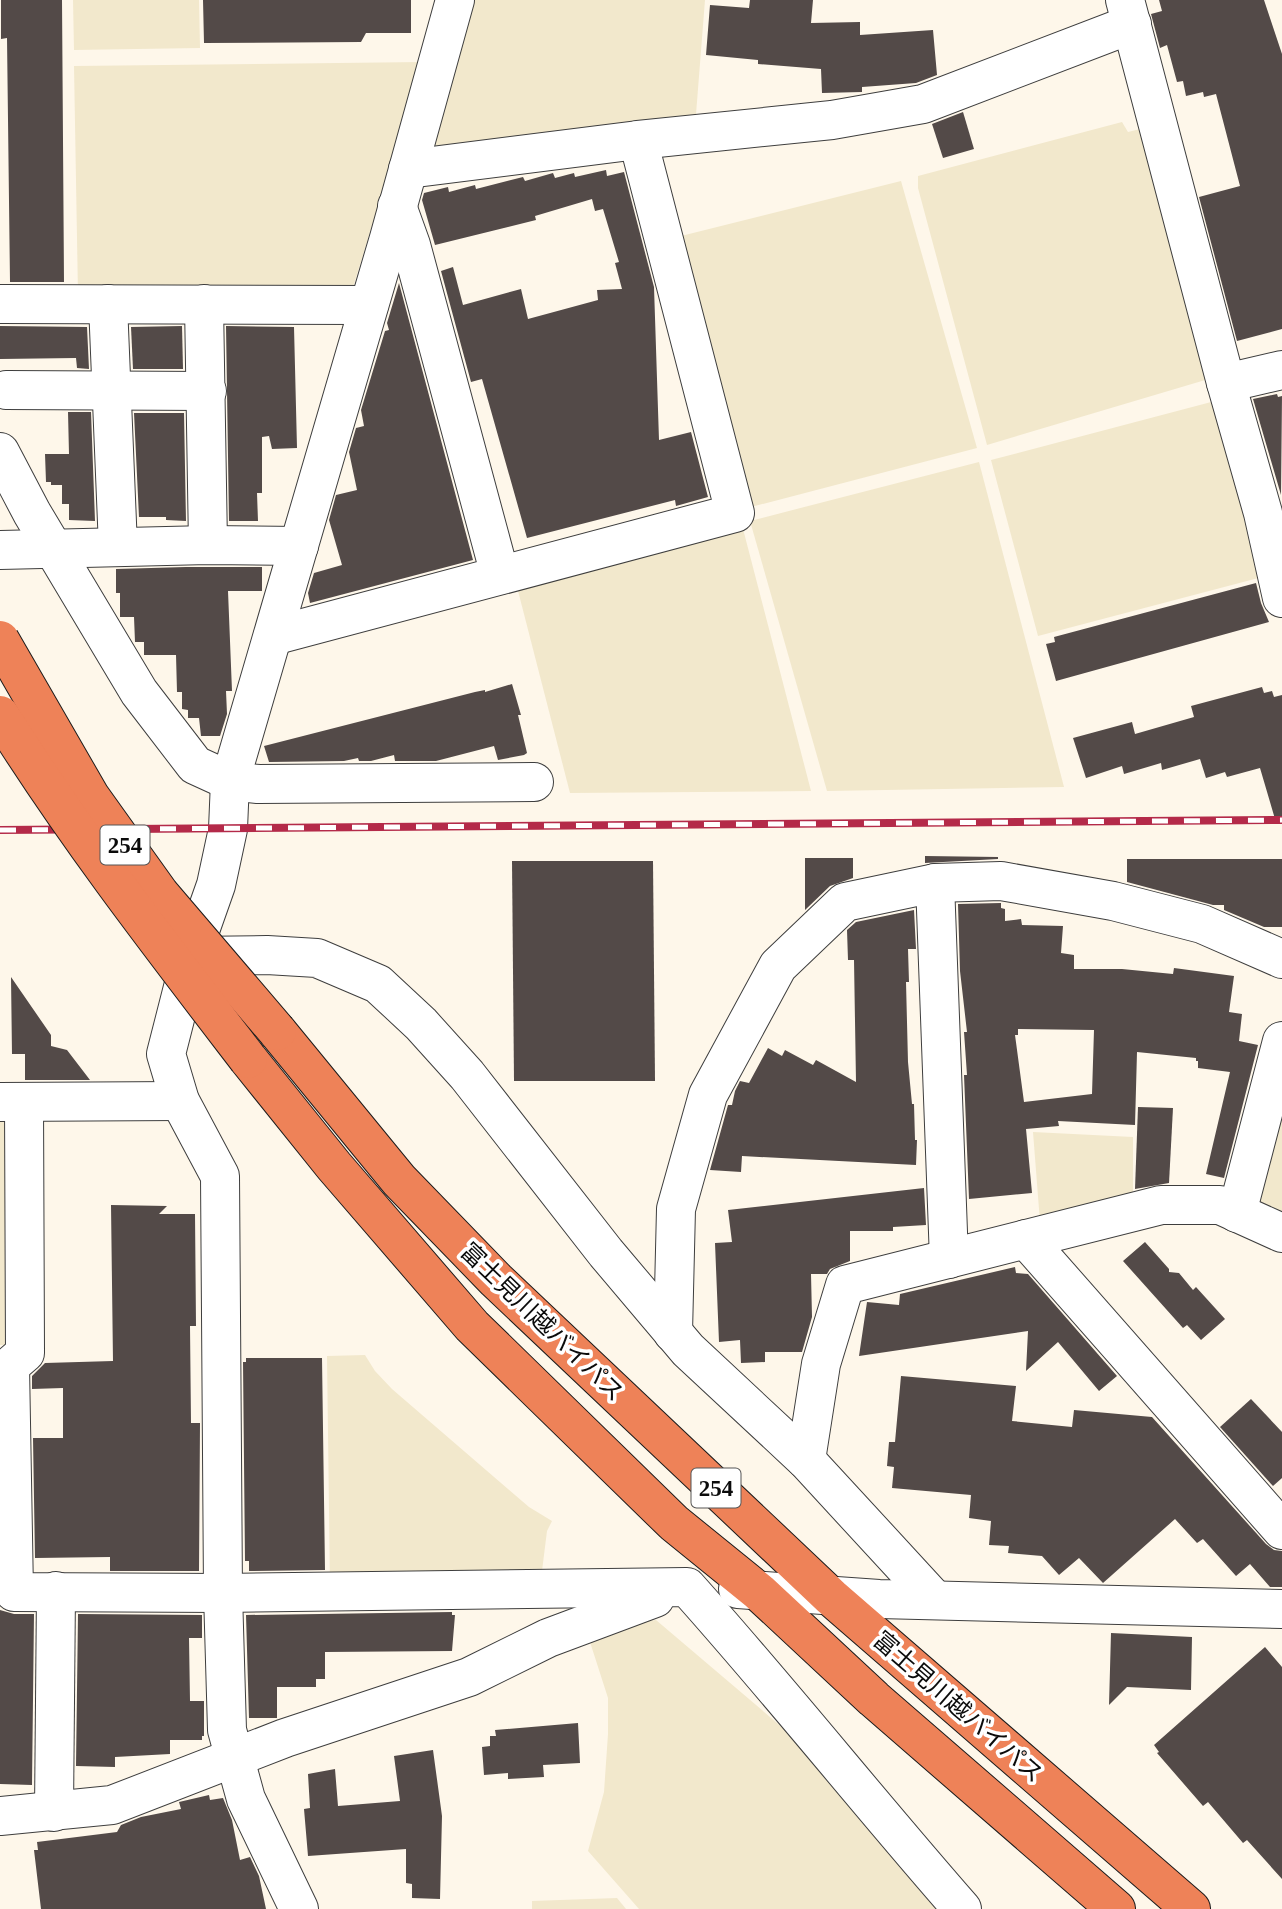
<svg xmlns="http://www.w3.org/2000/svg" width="1282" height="1909" font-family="'Times New Roman','Noto Sans JP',serif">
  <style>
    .farmland { fill: #f2e8cc }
    .building { fill: #534a48; fill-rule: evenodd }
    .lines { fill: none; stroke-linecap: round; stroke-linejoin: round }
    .minor-casing { stroke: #3e3e3e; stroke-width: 40 }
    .highway-casing { stroke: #1c1c1c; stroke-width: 40 }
    .minor { stroke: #fff; stroke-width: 38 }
    .highway { stroke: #ee8258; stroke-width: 38 }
    .rail-casing { stroke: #b42a49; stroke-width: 8 }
    .rail { stroke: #fff; stroke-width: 5; stroke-dasharray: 16; stroke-linecap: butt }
    .highway-bridge-casing { stroke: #1c1c1c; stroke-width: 40; stroke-linecap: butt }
    .highway-bridge { stroke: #ee8258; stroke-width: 38 }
    .labels { text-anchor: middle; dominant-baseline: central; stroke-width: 7; stroke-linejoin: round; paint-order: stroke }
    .shield { fill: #fff; stroke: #545454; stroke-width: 2 }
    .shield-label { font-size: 23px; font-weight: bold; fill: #0b0b0b }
    .street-label { font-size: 24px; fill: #0b0b0b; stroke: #fff }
  </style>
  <rect width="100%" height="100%" fill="#fef7ea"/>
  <g class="farmland">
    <polygon points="73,0 199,0 200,48 74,50"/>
    <polygon points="471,0 705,0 695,127 428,151"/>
    <polygon points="422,62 351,294 78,295 74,66"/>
    <polygon points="1122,122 1128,132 1144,128 1212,378 987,445 918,188 918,176"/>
    <polygon points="901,181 977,448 751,507 677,237"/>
    <polygon points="1215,401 1266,576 1038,636 991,460"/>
    <polygon points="979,462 1064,787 827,791 750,521"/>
    <polygon points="742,525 811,791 570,793 516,583"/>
    <polygon points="1282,1080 1282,1224 1257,1213"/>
    <polygon points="0,1115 9,1115 12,1345 0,1345"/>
    <polygon points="1033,1132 1133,1137 1133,1203 1040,1222"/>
    <polygon points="365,1355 375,1371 392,1389 529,1507 552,1521 547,1531 541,1579 330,1587 327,1356"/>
    <polygon points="656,1620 810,1751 949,1909 639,1909 588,1851 604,1792 608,1734 608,1698 590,1642 648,1621"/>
    <polygon points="617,1898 626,1909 532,1909 532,1901"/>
  </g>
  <g class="building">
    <polygon points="1,0 62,0 64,282 10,282 7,38 1,39"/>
    <polygon points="203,0 411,0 411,33 366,33 361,42 204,43"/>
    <polygon points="750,0 813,0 811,23 860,22 860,35 933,30 937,75 916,83 862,87 862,92 822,93 821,69 758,64 758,60 706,55 710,5 749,8"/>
    <polygon points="1159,0 1264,0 1282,54 1282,329 1237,341 1199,197 1240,186 1216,94 1204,97 1203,92 1186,96 1183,81 1177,82 1167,45 1160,48 1151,14 1162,11"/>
    <polygon points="963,112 974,149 943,158 932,124"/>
    <polygon points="606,170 607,176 624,172 654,287 659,440 691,432 708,497 676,506 675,500 527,538 482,379 471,382 441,271 453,267 463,305 521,289 528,319 598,300 597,290 622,289 615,263 619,262 603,209 595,211 592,199 535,216 536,220 435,245 422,200 424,193 448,187 449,192 475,185 476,189 523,177 525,181 553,173 555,178 574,173 575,177"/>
    <polygon points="399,283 473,560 310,603 308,593 314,573 342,565 329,520 336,495 357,490 349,452 356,428 364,426 361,410 385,331 389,330 387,323"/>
    <polygon points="0,326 87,327 89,369 77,368 76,358 0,359"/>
    <polygon points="182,326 183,369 133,369 131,327"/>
    <polygon points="226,326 294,327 297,448 272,449 269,436 262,437 262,493 257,493 258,521 229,521"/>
    <polygon points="1277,394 1278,397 1282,396 1281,495 1253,399"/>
    <polygon points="68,412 91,412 95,521 69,520 69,504 62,504 62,485 51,485 51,482 46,482 45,454 69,454"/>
    <polygon points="134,413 184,413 186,521 166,520 166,517 139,517"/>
    <polygon points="186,567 262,567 262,591 228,591 232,691 226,691 227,714 220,736 201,736 199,718 188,718 188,710 182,709 182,692 177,692 176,655 144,655 144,642 135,642 134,617 120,617 120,593 116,593 116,569"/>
    <polygon points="1256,583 1261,603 1269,622 1056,681 1046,644 1055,642 1054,637"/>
    <polygon points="512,684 521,715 518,715 527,753 524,755 498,760 494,746 436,761 395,761 394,755 371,761 359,761 358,758 344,761 269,762 264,746 475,692 485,690 485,692"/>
    <polygon points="1262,687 1264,693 1272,691 1274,697 1282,695 1282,818 1275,819 1260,768 1227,777 1225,772 1206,778 1200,759 1162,770 1161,763 1124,774 1122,766 1086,778 1073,738 1132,722 1135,734 1194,717 1191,706"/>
    <polygon points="925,856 998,857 998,859 925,863"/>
    <polygon points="805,858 853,858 853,878 830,886 805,910"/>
    <polygon points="1127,859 1282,859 1282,927 1264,927 1224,910 1224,905 1213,905 1127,882"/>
    <polygon points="512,861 653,861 655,1081 514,1081"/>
    <path d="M1001,903V908L1005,909V921L1021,919L1022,925L1063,926L1061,953L1074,955V969H1122L1173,974L1174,968L1234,976L1229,1012L1242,1014L1239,1041L1258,1045L1224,1178L1206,1174L1230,1072L1198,1068V1061H1196V1058L1137,1052L1135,1125L1058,1121L1059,1126L1026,1129L1032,1193L969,1199L964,1075H967L964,1032H967L960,971L958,904ZM1018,1029L1094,1030L1092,1094L1024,1102L1015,1035H1018Z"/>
    <polygon points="914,910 916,949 908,949 909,982 906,982 908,1062 912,1104 914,1104 915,1140 917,1140 916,1165 742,1156 741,1172 710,1170 728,1105 732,1105 735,1091 740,1081 749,1083 768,1048 782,1056 785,1050 813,1065 816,1060 856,1082 854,960 848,960 847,930 856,922"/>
    <polygon points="11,977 51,1035 51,1046 67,1050 90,1080 25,1080 25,1054 12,1054"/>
    <polygon points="1138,1107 1173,1108 1169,1183 1135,1189"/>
    <polygon points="924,1188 926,1225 893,1227 893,1231 850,1231 850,1261 830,1269 827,1274 811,1274 812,1317 802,1352 765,1352 765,1362 741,1363 740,1340 719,1342 715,1243 732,1242 728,1210"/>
    <polygon points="111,1205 167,1206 159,1214 195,1214 196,1326 190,1326 191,1423 200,1423 199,1571 110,1571 110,1557 35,1558 33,1438 63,1438 63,1388 32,1389 32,1376 45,1363 113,1361"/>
    <polygon points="1145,1242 1169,1269 1169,1272 1179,1273 1193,1290 1196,1287 1225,1319 1201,1340 1187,1325 1183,1328 1123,1261"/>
    <polygon points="1015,1267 1016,1273 1028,1274 1117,1376 1099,1391 1058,1342 1026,1371 1028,1331 859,1356 867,1302 899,1305 900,1294"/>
    <polygon points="246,1358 322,1358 325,1570 249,1571 249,1561 245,1561 243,1362 246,1362"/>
    <polygon points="901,1376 1016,1386 1012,1421 1072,1427 1074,1410 1152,1417 1266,1544 1274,1550 1282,1551 1282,1587 1270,1587 1250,1564 1236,1576 1203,1539 1197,1543 1175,1519 1103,1583 1079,1558 1059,1575 1042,1556 1008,1553 1009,1546 989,1545 991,1521 969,1518 971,1495 892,1488 894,1467 887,1466 889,1442 895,1442"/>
    <polygon points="1251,1399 1282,1432 1282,1478 1273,1486 1220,1427"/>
    <polygon points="0,1610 14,1614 34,1614 32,1785 0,1784"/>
    <polygon points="452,1612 452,1615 455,1615 452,1651 325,1652 325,1679 316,1679 316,1687 277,1687 277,1718 249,1718 246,1615"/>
    <polygon points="78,1614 202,1615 202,1638 189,1638 190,1701 204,1701 204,1736 202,1736 202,1740 170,1740 170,1754 115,1757 115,1767 76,1766"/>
    <polygon points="1111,1633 1192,1637 1191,1690 1127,1687 1109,1705"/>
    <polygon points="1265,1647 1282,1667 1282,1879 1247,1840 1243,1843 1208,1802 1203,1806 1157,1753 1159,1752 1154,1745"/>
    <polygon points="578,1723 580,1763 543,1765 544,1777 508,1779 508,1773 484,1775 482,1747 490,1746 490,1736 496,1736 495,1730"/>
    <polygon points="433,1750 442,1816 440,1899 412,1898 412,1884 406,1883 406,1849 308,1856 304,1809 310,1808 308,1774 335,1769 338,1806 400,1801 394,1756"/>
    <polygon points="209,1795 210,1800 223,1798 232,1820 240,1860 250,1857 259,1876 266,1909 41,1909 34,1850 38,1850 37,1842 117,1832 121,1825 141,1817 181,1809 179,1802"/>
  </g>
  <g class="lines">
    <defs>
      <g id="minor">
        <polyline points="1125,0 1226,383 1263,513 1282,598"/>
        <polyline points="408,169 638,140 832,120 923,104 1132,24"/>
        <polyline points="397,206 411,245 500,575"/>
        <polyline points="0,304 369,305"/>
        <polyline points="108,304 118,547"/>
        <polyline points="204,304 208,545"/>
        <polyline points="1226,383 1282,370"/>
        <polyline points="6,390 207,391"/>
        <polyline points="0,452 32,513 139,692 195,765 230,781 258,784 534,782"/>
        <polyline points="0,550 208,545 299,546"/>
        <polyline points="273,636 735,513 638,140"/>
        <polyline points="935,883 949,1259"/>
        <polyline points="191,956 267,955 317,958 378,984 421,1024 467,1075 606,1253 688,1350 806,1460 934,1599"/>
        <polyline points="0,1102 180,1101"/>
        <path d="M24,1102L25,1353L10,1366L14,1592L223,1593L687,1587C781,1692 869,1803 962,1909"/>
        <polyline points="1237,1213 1282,1041"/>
        <polyline points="1026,1239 1282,1530"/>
        <polyline points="673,1333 676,1209 708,1095 778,966 845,902 935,883 1001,881 1113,901 1202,924 1282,959"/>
        <polyline points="806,1460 821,1364 845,1285 1161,1205 1220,1205 1282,1233"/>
        <polyline points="738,1589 879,1599 1282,1609"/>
        <polyline points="54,1812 56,1591"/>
        <polyline points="0,1816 112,1805 285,1738 469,1677 548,1638 655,1598"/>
        <polyline points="299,1909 246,1799 227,1730 223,1593 220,1176 180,1101 166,1054 191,956 216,885 228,829 230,781 389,238 455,0"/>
      </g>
      <g id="highway">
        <polyline points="277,1031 399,1180 496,1280 831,1597 1191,1909"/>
        <polyline points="248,1059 334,1166 472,1326 674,1523 759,1592 874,1699 1116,1909"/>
      </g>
    </defs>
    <use href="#minor" class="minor-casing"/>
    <use href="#highway" class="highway-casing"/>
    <use href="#minor" class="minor"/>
    <use href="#highway" class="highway"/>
    <defs>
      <polyline id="rail" points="0,830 1282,820"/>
    </defs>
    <use href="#rail" class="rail-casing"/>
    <use href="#rail" class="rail"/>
    <defs>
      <g id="highway-bridge">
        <polyline points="0,640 90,796 160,894 277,1031"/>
        <path d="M0,715C75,835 162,947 248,1059"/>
      </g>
    </defs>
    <use href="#highway-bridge" class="highway-bridge-casing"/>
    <use href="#highway-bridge" class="highway-bridge"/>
  </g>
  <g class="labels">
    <g class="shield">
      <rect x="100.5" y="825.5" width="49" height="39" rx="5"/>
      <rect x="691.5" y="1468.5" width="49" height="39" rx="5"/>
    </g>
    <g class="shield-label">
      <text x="125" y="845">254</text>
      <text x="716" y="1488">254</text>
    </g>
    <g class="street-label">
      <text transform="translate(542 1322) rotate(44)">富士見川越バイパス</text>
      <text transform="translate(958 1707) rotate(41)">富士見川越バイパス</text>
    </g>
  </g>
</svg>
